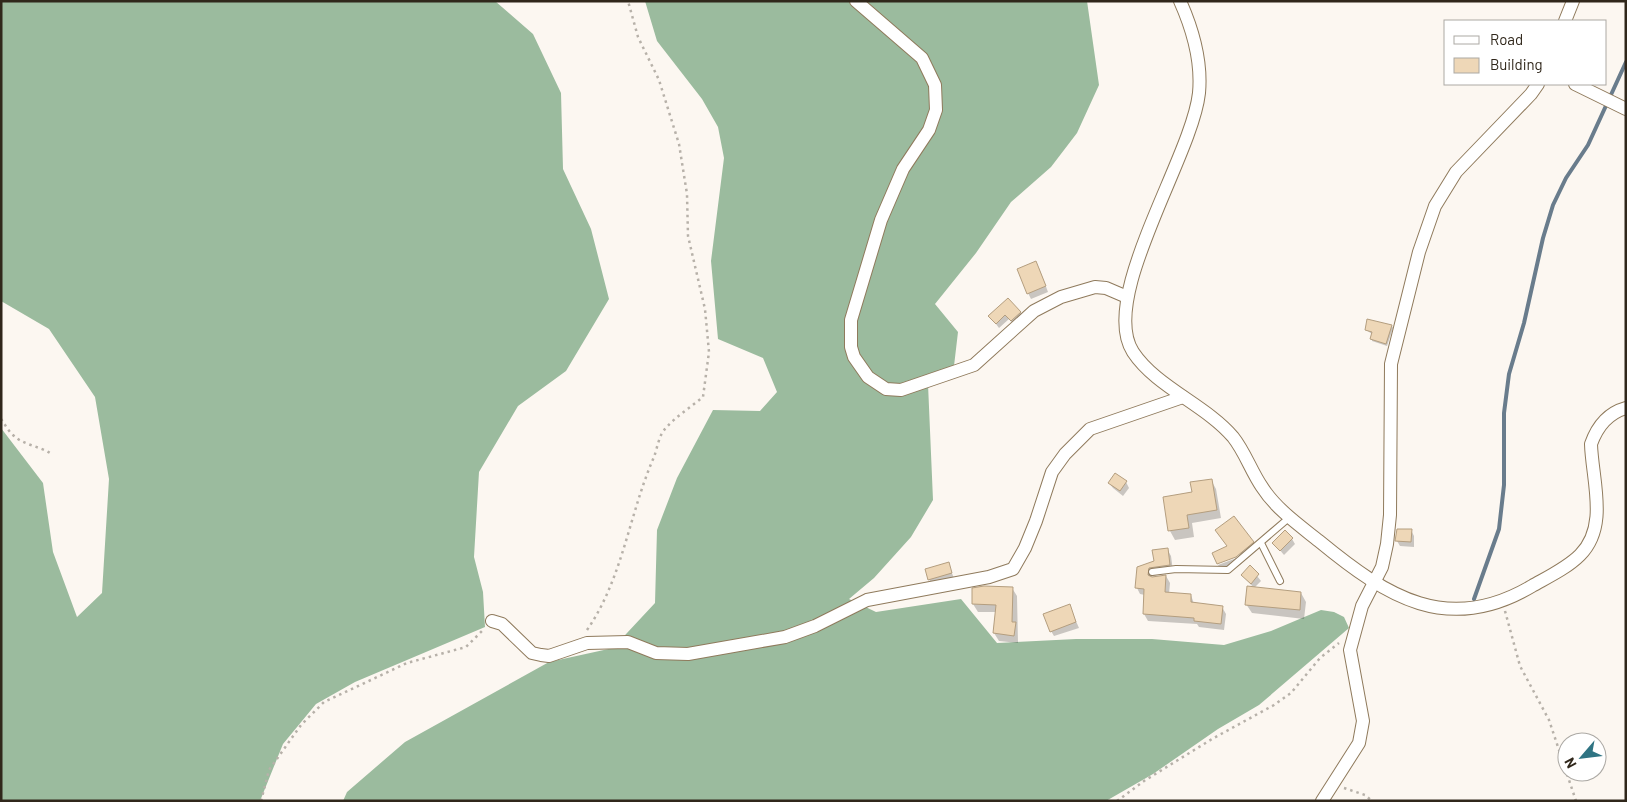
<svg xmlns="http://www.w3.org/2000/svg" width="1627" height="802" font-family="Barlow,sans-serif">
  <style>
    .forest { fill: #9bbb9e }
    .shadow { fill: #0003 }
    .lines { fill: none; stroke-linecap: round; stroke-linejoin: round }
    .stream { stroke: #697c8c; stroke-width: 4 }
    .building { fill: #eed7b7; stroke: #b49e7f }
    .service-casing { stroke: #8f7a5c; stroke-width: 8 }
    .minor-casing { stroke: #8f7a5c; stroke-width: 14 }
    .path { stroke: #b7b1a9; stroke-width: 2.5; stroke-dasharray: 2.5 4; stroke-linecap: butt }
    .service { stroke: #fff; stroke-width: 6 }
    .minor { stroke: #fff; stroke-width: 12 }
  </style>
  <rect width="100%" height="100%" fill="#fcf7f1"/>
  <g class="forest">
    <polygon points="1,1 495,1 533,34 561,93 563,169 591,229 609,299 566,371 518,406 479,472 474,557 483,592 485,627 355,682 316,704 283,744 260,801 1,801 1,428 43,483 53,552 77,617 102,593 109,479 95,397 49,329 1,301"/>
    <polygon points="645,1 1087,1 1099,85 1077,133 1051,167 1011,202 976,253 935,304 958,332 954,366 928,384 933,500 911,537 874,578 849,599 876,612 961,599 997,643 1076,639 1152,639 1224,645 1271,631 1321,610 1334,612 1344,617 1349,628 1259,705 1218,729 1153,774 1106,801 343,801 347,792 405,742 549,662 613,648 655,603 657,530 677,478 713,410 760,411 777,392 763,358 718,339 711,261 724,158 718,127 702,99 657,41"/>
  </g>
  <g class="shadow">
    <polygon points="1039,268 1048,292 1031,299 1028,293"/>
    <polygon points="1020,312 1023,317 1014,325 1009,319 999,328 990,316"/>
    <polygon points="1392,326 1393,328 1387,346 1372,341 1372,334 1366,330"/>
    <polygon points="1211,480 1216,489 1221,518 1192,523 1194,537 1175,540 1170,531"/>
    <polygon points="1126,482 1129,488 1123,496 1113,488 1109,483"/>
    <polygon points="1411,530 1414,536 1414,547 1400,546 1397,541"/>
    <polygon points="1292,539 1295,544 1284,555 1274,543"/>
    <polygon points="1253,542 1257,550 1240,565 1222,572 1218,565 1242,556 1241,554 1217,563"/>
    <polygon points="1167,549 1171,556 1173,571 1149,577 1166,576 1170,583 1169,594 1191,595 1194,604 1222,607 1226,614 1224,630 1199,627 1197,624 1148,621 1144,614 1145,595 1140,594 1137,588 1139,568 1155,562"/>
    <polygon points="948,564 954,578 932,585 929,579"/>
    <polygon points="1250,567 1261,581 1254,588 1301,593 1306,602 1304,619 1252,613 1246,604 1254,588 1242,575"/>
    <polygon points="1012,588 1017,596 1018,643 999,641 994,633 996,612 978,612 973,604"/>
    <polygon points="1069,605 1079,628 1054,636 1051,631"/>
  </g>
  <g class="lines">
    <polyline class="stream" points="1474,599 1499,529 1504,485 1504,413 1509,374 1524,323 1543,238 1553,205 1566,178 1588,145 1626,62"/>
  </g>
  <g class="building">
    <polygon points="1036,261 1046,286 1027,294 1017,269"/>
    <polygon points="1008,298 1021,312 1011,321 1005,315 996,324 988,316"/>
    <polygon points="1367,319 1392,325 1386,344 1370,339 1372,332 1365,330"/>
    <polygon points="1115,473 1127,481 1120,491 1108,483"/>
    <polygon points="1212,479 1217,510 1187,515 1189,528 1168,531 1163,497 1192,492 1190,482"/>
    <polygon points="1234,516 1254,542 1236,557 1217,564 1212,553 1227,546 1215,530"/>
    <polygon points="1397,529 1412,529 1411,542 1395,541"/>
    <polygon points="1285,530 1293,538 1280,551 1272,543"/>
    <polygon points="1168,548 1170,565 1149,568 1148,575 1152,577 1166,575 1165,592 1191,594 1191,602 1223,606 1221,624 1194,621 1194,618 1143,614 1144,589 1135,588 1137,567 1154,561 1152,550"/>
    <polygon points="949,562 952,573 928,580 925,569"/>
    <polygon points="1250,565 1259,574 1251,584 1241,575"/>
    <polygon points="984,586 1013,587 1012,622 1016,622 1014,636 993,633 996,605 972,604 972,588"/>
    <polygon points="1247,586 1301,592 1300,610 1245,605"/>
    <polygon points="1070,604 1076,622 1050,632 1043,614"/>
  </g>
  <g class="lines">
    <defs>
      <g id="service">
        <polyline points="1261,543 1280,581"/>
        <polyline points="1152,572 1176,569 1228,570 1290,517"/>
      </g>
      <g id="minor">
        <polyline points="856,1 922,58 935,85 936,110 929,130 903,169 881,220 851,320 851,347 854,357 868,377 886,389 901,390 974,365 1034,311 1061,297 1095,287 1106,288 1127,297"/>
        <path d="M1180,1C1193,30 1202,61 1199,93C1192,157 1098,298 1133,352C1156,387 1206,405 1233,437C1245,452 1251,471 1262,487C1276,509 1299,525 1319,541C1387,597 1448,636 1532,586C1548,577 1567,568 1580,555C1609,526 1592,480 1591,444C1597,427 1608,413 1626,408"/>
        <polyline points="1565,21 1573,1"/>
        <polyline points="1575,84 1626,109"/>
        <polyline points="492,621 502,624 532,653 541,655 549,656 587,643 628,642 656,653 688,654 785,637 815,626 867,600 989,577 1013,569 1025,548 1036,521 1052,472 1065,454 1090,429 1183,397"/>
        <polyline points="1322,801 1359,743 1363,721 1350,650 1362,606 1382,567 1387,544 1390,515 1391,364 1419,252 1435,206 1456,172 1531,94 1538,84"/>
      </g>
    </defs>
    <use href="#service" class="service-casing"/>
    <use href="#minor" class="minor-casing"/>
    <g class="path">
      <path d="M1,419C5,424 8,431 13,435C23,445 39,446 50,453"/>
      <polyline points="1505,611 1520,666 1549,720 1576,801"/>
      <path d="M587,630C623,578 629,514 654,457C657,449 659,435 665,429C675,417 691,407 703,397L709,352L705,309L688,236L687,194L679,144L659,80L638,37L628,1"/>
      <polyline points="1344,788 1365,795 1372,801"/>
      <polyline points="261,801 269,770 301,725 324,702 407,663 466,647 484,629"/>
      <polyline points="1117,801 1144,781 1212,739 1274,705 1291,693 1320,658 1339,643"/>
    </g>
    <use href="#service" class="service"/>
    <use href="#minor" class="minor"/>
  </g>
  <rect width="1627" height="802" fill="none" stroke="#30271b" stroke-width="5"/>
  <rect x="1444" y="20" width="162" height="65" fill="#ffffff" stroke="#aca9a4"/>
  <rect x="1454" y="36" width="25" height="8" fill="#ffffff" stroke="#aca9a4"/>
  <text x="1490" y="45" font-size="15" fill="#30271b">Road</text>
  <rect x="1454" y="58" width="25" height="15" fill="#eed7b7" stroke="#aca9a4"/>
  <text x="1490" y="70" font-size="15" fill="#30271b">Building</text>
  <g transform="translate(1582 757) rotate(242)"><circle r="24" fill="#ffffff" stroke="#aca9a4"/>
  <path d="M0-4L9 19L0 12L-9 19Z" fill="#2f7483"/>
  <text y="-8" font-size="14" font-weight="bold" text-anchor="middle" fill="#30271b">N</text>
  </g>
</svg>
